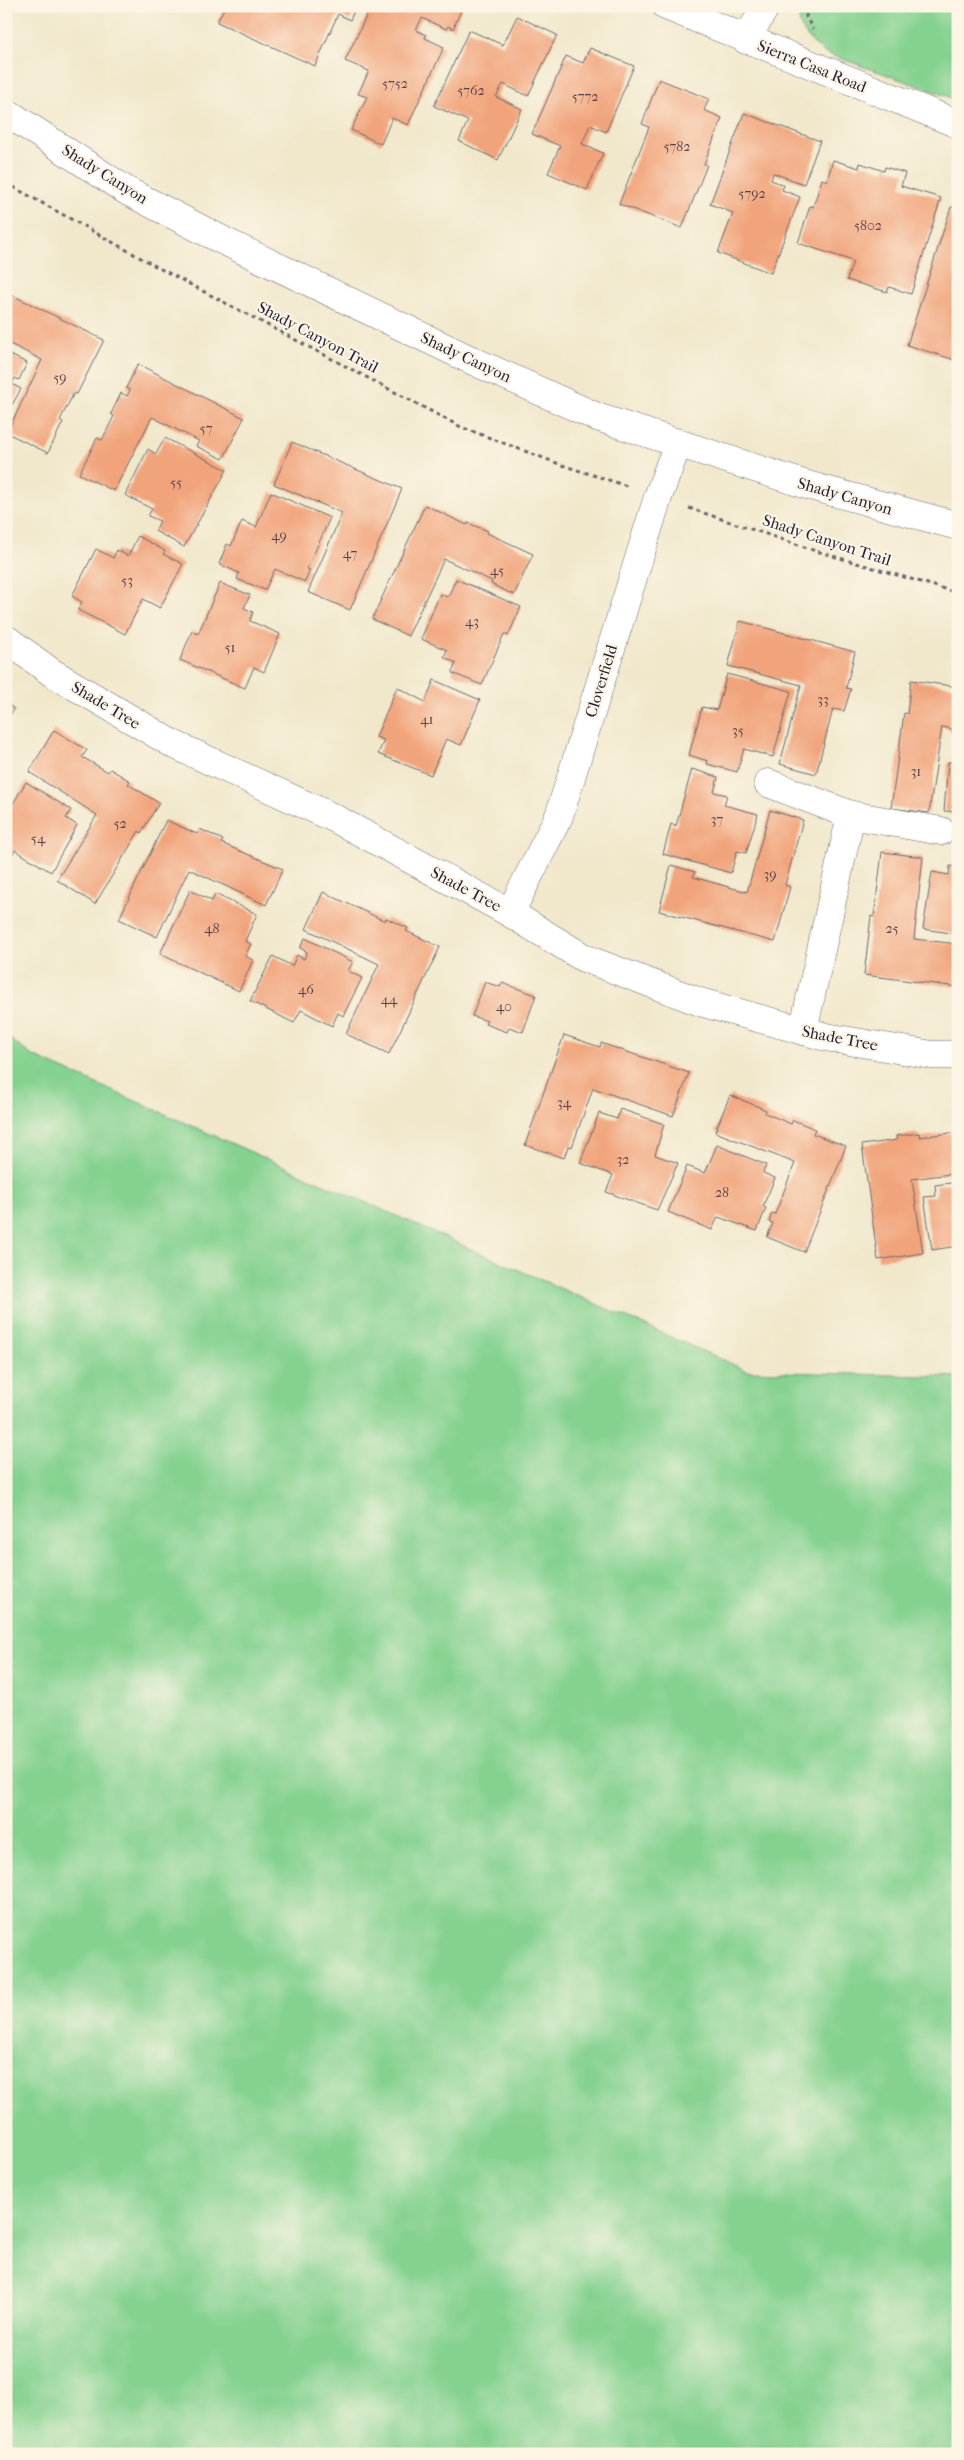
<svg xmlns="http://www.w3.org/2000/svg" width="964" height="2460" font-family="'IM FELL French Canon',serif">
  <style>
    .green { fill: #85d290; stroke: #547a66 }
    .building { fill: #f1a47b }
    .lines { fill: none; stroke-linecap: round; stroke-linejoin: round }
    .minor-casing { stroke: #6a676e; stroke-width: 29 }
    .major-casing { stroke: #6a676e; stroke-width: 29 }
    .path { stroke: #6a676e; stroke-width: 3; stroke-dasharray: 4 4; stroke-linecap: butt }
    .minor { stroke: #fff; stroke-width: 28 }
    .major { stroke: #fff; stroke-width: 28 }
    .labels { text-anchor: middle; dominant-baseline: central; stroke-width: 4.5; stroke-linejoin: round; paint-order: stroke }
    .number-label { font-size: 14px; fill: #56424b }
    .street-label { font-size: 16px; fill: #22223b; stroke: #fcf5e5 }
  </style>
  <rect width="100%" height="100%" fill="#fcf5e5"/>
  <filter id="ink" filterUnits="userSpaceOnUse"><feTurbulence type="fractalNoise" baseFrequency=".02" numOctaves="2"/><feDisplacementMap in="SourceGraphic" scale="10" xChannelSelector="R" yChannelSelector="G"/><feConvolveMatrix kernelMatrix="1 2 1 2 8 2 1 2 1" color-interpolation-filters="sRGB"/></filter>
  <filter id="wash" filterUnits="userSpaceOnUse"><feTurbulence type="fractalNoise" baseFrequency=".0096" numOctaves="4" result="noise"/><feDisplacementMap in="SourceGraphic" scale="20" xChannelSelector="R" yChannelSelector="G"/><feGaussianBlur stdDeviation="1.12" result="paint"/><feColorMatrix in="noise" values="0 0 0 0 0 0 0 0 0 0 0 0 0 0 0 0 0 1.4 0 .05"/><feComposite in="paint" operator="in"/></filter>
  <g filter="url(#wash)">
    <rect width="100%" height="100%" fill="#f1e8cc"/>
    <g class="green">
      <path d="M802,6H958V100L825,53C812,43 791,25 802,6Z"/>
      <polygon points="6,1036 31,1055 748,1371 958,1377 958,2454 6,2454"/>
    </g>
    <g id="blocks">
      <g class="building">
        <polygon points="225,6 356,6 350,20 338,14 315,66 217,22"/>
        <polygon points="371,6 463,6 453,29 448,26 446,29 422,18 416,30 426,35 425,38 444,47 408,125 392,118 381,144 351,130 367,97 358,94 369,71 345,61"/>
        <polygon points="517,16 557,35 528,96 503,84 496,97 522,109 498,160 459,141 468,121 434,106 469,30 503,45"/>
        <polygon points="590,48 634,66 606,132 590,125 582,144 603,153 587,190 548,173 560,146 532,134 566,56 583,63"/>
        <polygon points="659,79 709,99 704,110 722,118 704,164 707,165 682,228 619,204 649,127 642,124"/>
        <polygon points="744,113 820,141 804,184 773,173 771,180 784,185 782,190 800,197 771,273 718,253 733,213 710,204"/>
        <polygon points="833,160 859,168 860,163 884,171 885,167 905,173 901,186 941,198 911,294 889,287 887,292 847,280 853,261 798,243 810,206 813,207 822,179 827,181"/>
        <polygon points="958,203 958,361 907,345 951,207 955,208"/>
        <polygon points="6,292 104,340 77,394 74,393 60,420 63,422 48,453 7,433 42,360 6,342"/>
        <polygon points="6,353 27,363 19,380 15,378 12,384 21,389 12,405 6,403"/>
        <polygon points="138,364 244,418 223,459 196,446 199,441 152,417 114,491 79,474 97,438 102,440 114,416 111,414 121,393 127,396 130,390 126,388"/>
        <polygon points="165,438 227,470 184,547 155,531 160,521 148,516 152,509 125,495 148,449 156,454"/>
        <polygon points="292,442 402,489 350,610 308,592 342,513 274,484"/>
        <polygon points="271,492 330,518 307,569 310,570 305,582 275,569 265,590 237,579 239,573 219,564 227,544 231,546 242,521 256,527"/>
        <polygon points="425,505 467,525 468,523 488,531 487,533 533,554 514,595 491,584 492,581 444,559 408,636 372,619"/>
        <polygon points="138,536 165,551 163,554 183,564 160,608 143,599 125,634 78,610 82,602 72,596 96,549 113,558 117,550 128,556"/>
        <polygon points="456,579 521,607 508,636 504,634 482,685 452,673 456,663 444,657 447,650 421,639 440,594 448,597"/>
        <polygon points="220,583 250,595 244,608 253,612 250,621 280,634 264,672 254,667 245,688 180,660 192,631 198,634"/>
        <polygon points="740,621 855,652 846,688 851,689 844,711 833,709 816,774 780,764 801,685 728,666"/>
        <polygon points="727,674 791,691 773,757 744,749 737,772 707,764 708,761 689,755 702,707 717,710"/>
        <polygon points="434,680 480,700 461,745 446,739 431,775 378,754 384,740 376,737 397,687 425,702"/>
        <polygon points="911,680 958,687 958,734 952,733 952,729 942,727 929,813 891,808 904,713 907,714"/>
        <polygon points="6,704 14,709 6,721"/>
        <polygon points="54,730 87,750 82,757 108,772 110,769 130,781 128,784 159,803 141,833 139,831 95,904 57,880 97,815 29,772"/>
        <polygon points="948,762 958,762 958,812 944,811"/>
        <polygon points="692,769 718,777 714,792 727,795 724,805 758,814 746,853 737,851 731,873 663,854 671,824 676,826"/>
        <polygon points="26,782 71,810 66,818 77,825 51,872 15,850 6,864 6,804 11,807"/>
        <polygon points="770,810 803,820 785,885 790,887 775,942 659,911 671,865 695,872 693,877 747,892"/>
        <polygon points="166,820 197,834 200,829 223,840 221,843 283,869 266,905 189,869 157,937 119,919"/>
        <polygon points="882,852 923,857 914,939 958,944 958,987 864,975 871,916 874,917"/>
        <polygon points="950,866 958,867 958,934 923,929 932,872 949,875"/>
        <polygon points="190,890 212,901 215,894 257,914 245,941 251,944 245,956 253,960 239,991 160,954"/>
        <polygon points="323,892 385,921 386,918 408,928 406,931 440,947 389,1054 346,1034 379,964 306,929"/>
        <polygon points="305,938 353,962 348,971 362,978 343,1016 338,1013 332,1026 301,1010 294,1023 250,1001 273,956 292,966 297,955 304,959 307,952 300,948"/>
        <polygon points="485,982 500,987 502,983 536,995 523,1032 509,1027 507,1032 485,1024 487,1021 472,1016"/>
        <polygon points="564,1035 600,1047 601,1043 689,1073 673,1116 593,1088 572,1147 568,1146 564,1158 525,1145"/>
        <polygon points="730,1095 766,1110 765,1113 791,1124 793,1120 815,1129 813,1134 846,1146 804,1252 767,1237 773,1223 769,1222 772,1213 775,1214 795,1163 715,1132"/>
        <polygon points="620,1109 664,1124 655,1155 678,1163 657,1210 606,1192 613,1175 580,1163 599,1113 617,1119"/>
        <polygon points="958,1132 958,1173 912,1179 923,1253 878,1260 862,1145 897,1140 896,1136 919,1133 920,1137"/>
        <polygon points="717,1145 766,1165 763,1173 775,1178 763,1206 766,1208 757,1231 718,1217 712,1230 668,1212 687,1166 705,1173"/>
        <polygon points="958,1182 958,1246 932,1250 924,1197 936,1196 935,1185"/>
      </g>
    </g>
  </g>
  <g filter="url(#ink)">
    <use href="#blocks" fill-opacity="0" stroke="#6a676e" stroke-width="1"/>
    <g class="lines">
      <defs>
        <g id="minor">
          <polyline points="666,6 958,124"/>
          <polyline points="746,40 766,6"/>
          <polyline points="6,639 51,672 173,744 334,818 510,913 584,958 700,1002 826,1037 932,1055 958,1055"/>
          <polyline points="768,783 851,815 941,831"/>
          <polyline points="510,913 559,816 658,497 678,443"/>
          <polyline points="803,1031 851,815"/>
        </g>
        <polyline id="major" points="6,112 127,191 224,241 469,359 597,417 807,485 958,526"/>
      </defs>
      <use href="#minor" class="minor-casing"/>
      <use href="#major" class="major-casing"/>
      <g class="path">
        <polyline points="807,6 806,17 813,29"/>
        <polyline points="6,183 159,268 461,427 562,465 627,486"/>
        <polyline points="689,508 816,551 958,593"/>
      </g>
      <use href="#minor" class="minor"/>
      <use href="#major" class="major"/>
    </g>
  </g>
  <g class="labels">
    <g class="number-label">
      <text x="395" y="83">5752</text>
      <text x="471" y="90">5762</text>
      <text x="585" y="96">5772</text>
      <text x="677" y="146">5782</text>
      <text x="752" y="193">5792</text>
      <text x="868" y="225">5802</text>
      <text x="60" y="377">59</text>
      <text x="206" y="428">57</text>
      <text x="176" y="482">55</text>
      <text x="279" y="535">49</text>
      <text x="350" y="553">47</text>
      <text x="497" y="570">45</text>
      <text x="127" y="580">53</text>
      <text x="472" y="621">43</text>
      <text x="230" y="647">51</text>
      <text x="823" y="699">33</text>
      <text x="427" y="719">41</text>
      <text x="738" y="730">35</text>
      <text x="916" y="771">31</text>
      <text x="717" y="819">37</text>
      <text x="120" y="823">52</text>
      <text x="38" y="838">54</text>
      <text x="770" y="874">39</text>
      <text x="212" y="928">48</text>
      <text x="892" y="928">25</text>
      <text x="306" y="989">46</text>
      <text x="389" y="999">44</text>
      <text x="504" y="1006">40</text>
      <text x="564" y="1102">34</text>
      <text x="623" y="1159">32</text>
      <text x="722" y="1192">28</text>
    </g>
    <g class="street-label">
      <text transform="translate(812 66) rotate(22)">Sierra Casa Road</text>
      <text transform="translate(105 174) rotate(32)">Shady Canyon</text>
      <text transform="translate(318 337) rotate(28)">Shady Canyon Trail</text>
      <text transform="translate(466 357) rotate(25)">Shady Canyon</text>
      <text transform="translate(845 496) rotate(16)">Shady Canyon</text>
      <text transform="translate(827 540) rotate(18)">Shady Canyon Trail</text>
      <text transform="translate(601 681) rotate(-73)">Cloverfield</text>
      <text transform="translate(106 705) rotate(31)">Shade Tree</text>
      <text transform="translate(466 889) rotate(28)">Shade Tree</text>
      <text transform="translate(840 1038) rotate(11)">Shade Tree</text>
    </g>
  </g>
  <rect width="964" height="2460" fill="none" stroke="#fcf5e5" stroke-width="25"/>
</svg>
